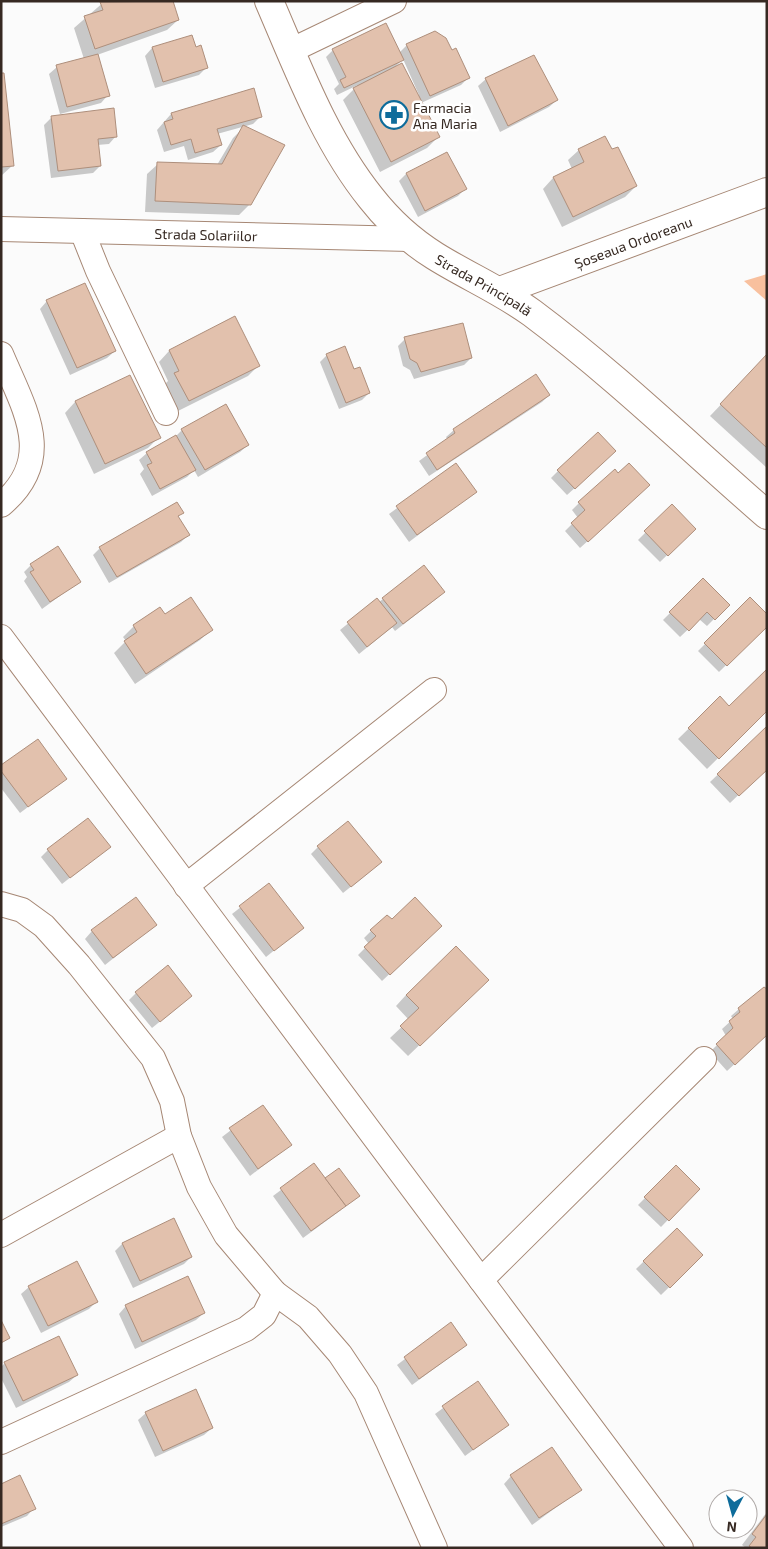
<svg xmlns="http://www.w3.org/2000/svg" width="768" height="1549" font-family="'Exo 2',sans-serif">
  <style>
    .green { fill: #f8c09e }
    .shadow { fill: #0003; fill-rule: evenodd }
    .building { fill: #e2c1ad; stroke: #ae8f7c }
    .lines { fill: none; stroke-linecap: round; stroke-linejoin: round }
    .minor-casing { stroke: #a68774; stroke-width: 26 }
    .tertiary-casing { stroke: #a68774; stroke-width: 30 }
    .secondary-casing { stroke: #a68774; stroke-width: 30 }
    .minor { stroke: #fff; stroke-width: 24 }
    .tertiary { stroke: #fff; stroke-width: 28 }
    .secondary { stroke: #fff; stroke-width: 28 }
    .labels { text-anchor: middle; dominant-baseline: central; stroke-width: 5; stroke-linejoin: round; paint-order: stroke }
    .poi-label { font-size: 14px; fill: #362922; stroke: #fff; text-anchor: start }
    .street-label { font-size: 14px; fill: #362922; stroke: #fff }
  </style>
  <rect width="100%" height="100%" fill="#fbfbfb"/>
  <polygon class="green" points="767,274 767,301 744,281"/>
  <g class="shadow">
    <polygon points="105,1 171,1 178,20 167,30 97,55 108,95 101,103 60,114 49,74 57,67 84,59 74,28"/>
    <path d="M407,45L468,78L461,85L421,103L438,137L427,148L380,172L343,100L358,85L337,95L334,89L339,84L326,57L333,50L399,53ZM403,59L419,95L417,96L393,69Z"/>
    <polygon points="152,48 196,48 207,67 199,75 155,88 145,56"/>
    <polygon points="1,74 13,165 1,176"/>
    <polygon points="486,79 557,100 549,107 500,132 478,86"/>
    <polygon points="113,110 116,136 109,144 97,145 100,166 93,173 51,178 44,125 51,118"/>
    <polygon points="171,114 261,116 253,124 217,134 221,145 213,152 188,160 184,146 164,152 157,130"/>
    <polygon points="244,127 250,204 239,215 145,212 147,174 158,164 217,165 233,138"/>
    <polygon points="579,150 636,186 625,197 562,227 543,189 553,178 572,169 568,160"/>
    <polygon points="447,153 465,189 458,196 418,217 399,181 406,174"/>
    <polygon points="47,301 115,351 107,358 70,375 40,309"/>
    <polygon points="235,318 259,365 248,376 178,411 164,385 168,381 159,362 169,351"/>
    <polygon points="405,339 471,358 464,365 414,379 410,370 403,366 398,346"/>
    <polygon points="327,355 354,371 369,393 362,400 339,409 320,362"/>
    <polygon points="767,356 767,468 710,416"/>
    <polygon points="130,376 159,437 148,448 94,474 65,413 75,402"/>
    <polygon points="549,395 542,402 429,476 419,461 448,440 446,437 454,430"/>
    <polygon points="182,430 248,445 240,452 198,477 194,470 187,477 152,496 140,474 144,469 139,460 147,453 175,437"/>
    <polygon points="607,459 567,495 551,478 558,471"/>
    <polygon points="456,465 475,492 409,542 389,514"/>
    <polygon points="641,493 580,548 565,531 578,518 572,510 579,503"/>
    <polygon points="672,506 694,529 660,562 638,540"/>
    <polygon points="182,512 178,517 188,535 181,542 109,583 93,555 100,548"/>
    <polygon points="31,565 79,582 42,609 24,581 27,577 24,572"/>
    <polygon points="703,580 728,605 707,626 699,619 680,637 663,620"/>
    <polygon points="383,599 436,599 395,631 392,627 359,654 340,630 377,600 379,602"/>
    <polygon points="750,599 767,625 719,672 698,651"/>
    <polygon points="165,616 211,630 200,640 135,684 114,653 126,641 123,637 134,626"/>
    <polygon points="720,698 729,708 767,710 707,769 678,739"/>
    <polygon points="766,729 767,768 730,803 710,782"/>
    <polygon points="1,767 65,779 20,813 1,788"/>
    <polygon points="109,847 62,884 41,857 48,850"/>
    <polygon points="318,847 373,869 343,893 311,854"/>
    <polygon points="269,885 302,928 266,957 232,914"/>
    <polygon points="391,921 433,933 382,981 358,955 369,944 364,938 371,931"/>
    <polygon points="155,925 105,965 85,939 92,931"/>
    <polygon points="476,991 408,1056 390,1038 409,1020 396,1006 406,995"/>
    <polygon points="136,993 191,996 152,1028 129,1000"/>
    <polygon points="739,1009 767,1034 727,1071 710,1052 726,1036 722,1029 733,1019 731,1016"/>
    <polygon points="262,1106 290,1145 250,1176 222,1137"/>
    <polygon points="314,1165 341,1210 303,1238 273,1196"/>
    <polygon points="676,1167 698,1189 661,1227 638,1205"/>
    <polygon points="174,1220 191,1257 184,1264 133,1288 115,1251 122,1244"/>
    <polygon points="676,1230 702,1255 661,1295 636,1269"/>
    <polygon points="29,1287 97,1301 89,1309 41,1333 21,1294"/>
    <polygon points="126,1306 204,1313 196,1320 135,1349 119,1314"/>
    <polygon points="451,1324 466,1345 412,1385 397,1365"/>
    <polygon points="5,1363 77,1375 69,1382 16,1408 1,1378 1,1367"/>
    <polygon points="477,1383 507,1425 465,1456 435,1414"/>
    <polygon points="146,1413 212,1428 204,1435 155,1457 138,1420"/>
    <polygon points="511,1476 580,1490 532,1525 504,1484"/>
    <polygon points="1,1485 34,1508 27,1516 1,1527"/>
    <polygon points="767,1512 767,1548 746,1548 742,1545"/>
  </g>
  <g class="building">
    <polygon points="173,1 179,20 95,49 84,16 103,10 100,2"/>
    <polygon points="386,23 404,60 344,88 340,80 346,77 332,49"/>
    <polygon points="435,31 446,38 452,50 456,48 470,78 430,96 406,44"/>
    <polygon points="192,35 196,47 201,45 208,68 163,82 152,47"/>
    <polygon points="98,54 110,96 67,107 56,65"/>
    <polygon points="534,55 558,100 508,126 485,78"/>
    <polygon points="402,63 440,137 391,162 353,88"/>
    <polygon points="1,73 4,73 14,166 1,167"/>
    <polygon points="254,88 262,117 217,129 222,145 195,153 191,139 171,145 164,122 173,119 171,113"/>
    <polygon points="114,108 117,137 98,139 101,166 58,171 51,116"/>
    <polygon points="243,125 285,145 251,205 155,201 157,162 222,164"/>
    <polygon points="605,136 612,149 618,147 637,186 573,217 553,177 584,162 578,149"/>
    <polygon points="447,152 467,189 425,211 406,173"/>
    <polygon points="85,283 116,351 77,368 46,300"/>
    <polygon points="235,316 260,366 189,401 174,373 179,371 169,350"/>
    <polygon points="463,323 472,358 421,372 417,363 410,359 404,337"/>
    <polygon points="345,346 354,369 360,367 370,393 346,403 326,354"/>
    <polygon points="767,354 767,448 720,404"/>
    <polygon points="536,374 550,395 437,470 426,453 455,433 453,429"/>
    <polygon points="130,375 161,438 105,464 75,401"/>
    <polygon points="226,404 249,445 205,470 181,429"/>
    <polygon points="598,432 616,451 575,489 557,470"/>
    <polygon points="176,435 196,470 160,489 147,465 152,463 146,452"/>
    <polygon points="456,463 477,492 417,535 396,506"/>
    <polygon points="629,463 650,485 588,542 571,523 585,510 578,502 615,469 618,473"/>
    <polygon points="177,502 184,513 178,516 190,535 117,577 99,547"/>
    <polygon points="672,504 696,529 668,556 644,531"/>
    <polygon points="58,546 81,582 50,602 30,572 34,570 30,564"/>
    <polygon points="424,565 445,592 403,624 382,598"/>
    <polygon points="703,578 730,605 715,620 707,612 689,631 669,612"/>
    <polygon points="191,597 213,630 146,674 124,641 137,632 133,625 160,607 165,614"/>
    <polygon points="750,597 767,614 767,627 727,666 704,643"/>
    <polygon points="377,598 397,623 367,647 347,622"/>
    <polygon points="767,669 767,711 719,759 688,728 720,696 729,706"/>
    <polygon points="766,727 767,770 739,796 717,774"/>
    <polygon points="38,739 67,779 28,807 1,771 1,765"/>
    <polygon points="88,818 111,847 70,878 47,849"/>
    <polygon points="348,821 382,862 351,887 317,846"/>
    <polygon points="269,883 304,928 274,951 239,906"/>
    <polygon points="136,897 157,925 113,958 91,930"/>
    <polygon points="415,897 442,926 390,975 364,947 376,936 370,930 387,915 392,919"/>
    <polygon points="456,946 489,980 420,1046 400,1026 419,1008 406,995"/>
    <polygon points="168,965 192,996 160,1022 135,992"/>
    <polygon points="764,987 767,989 767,1035 735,1065 716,1044 733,1028 729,1021 740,1012 738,1008"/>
    <polygon points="263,1105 292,1145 258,1169 229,1128"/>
    <polygon points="314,1163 346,1206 311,1231 280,1188"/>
    <polygon points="676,1165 700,1189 669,1221 644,1197"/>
    <polygon points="339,1168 360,1196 346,1206 325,1178"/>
    <polygon points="174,1218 192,1257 140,1281 122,1243"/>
    <polygon points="677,1228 703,1255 670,1288 643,1261"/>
    <polygon points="77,1261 98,1302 48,1326 28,1286"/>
    <polygon points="188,1276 205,1313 142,1342 125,1305"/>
    <polygon points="1,1320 10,1338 1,1343"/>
    <polygon points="451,1322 467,1345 419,1379 404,1357"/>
    <polygon points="59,1336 78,1375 23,1401 4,1362"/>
    <polygon points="478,1381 509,1425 473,1450 442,1406"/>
    <polygon points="196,1389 213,1428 163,1451 145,1412"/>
    <polygon points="552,1447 582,1490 539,1518 510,1475"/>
    <polygon points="20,1475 36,1509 1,1524 1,1484"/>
    <polygon points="767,1514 767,1548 752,1548 749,1546 756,1537 752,1534"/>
  </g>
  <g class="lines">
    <defs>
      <g id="minor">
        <polyline points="290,51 394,1"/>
        <path id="s1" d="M1,229L410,239"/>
        <polyline points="82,231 98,271 166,413"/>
        <path d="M1,354C24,409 57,458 1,505"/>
        <polyline points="1,637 681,1548"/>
        <polyline points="186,886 434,690"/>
        <polyline points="1,904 22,910 44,926 79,965 153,1058 172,1101 179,1136 199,1187 226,1235 275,1293 308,1317 340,1354 366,1393 435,1548"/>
        <polyline points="1,1235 179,1136"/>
        <polyline points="481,1280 704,1059"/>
        <polyline points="1,1442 246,1329 264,1315 275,1293"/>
      </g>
      <g id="tertiary">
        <path id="s2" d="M500,291L767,192"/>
      </g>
      <g id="secondary">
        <path id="s3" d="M269,1C298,68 325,141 371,198C389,221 411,241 435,256C467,276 502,291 532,313C615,375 690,448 767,515"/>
      </g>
    </defs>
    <use href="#minor" class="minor-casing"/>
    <use href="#tertiary" class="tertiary-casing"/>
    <use href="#secondary" class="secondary-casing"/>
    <use href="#minor" class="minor"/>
    <use href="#tertiary" class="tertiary"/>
    <use href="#secondary" class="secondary"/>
  </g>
  <defs>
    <symbol id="pharmacy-ring" viewBox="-11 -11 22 22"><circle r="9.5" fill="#fff" stroke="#0e6c9b" stroke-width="1.5"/><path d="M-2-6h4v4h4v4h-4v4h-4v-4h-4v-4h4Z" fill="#0e6c9b"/></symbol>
  </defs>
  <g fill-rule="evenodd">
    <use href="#pharmacy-ring" x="378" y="99" width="32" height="32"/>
  </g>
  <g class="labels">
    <g class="poi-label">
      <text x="413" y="107">Farmacia<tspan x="413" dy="16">Ana Maria</tspan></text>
    </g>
    <g class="street-label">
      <text stroke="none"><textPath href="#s1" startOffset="205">Strada Solariilor</textPath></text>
      <text stroke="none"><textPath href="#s2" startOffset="142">Șoseaua Ordoreanu</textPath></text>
      <text stroke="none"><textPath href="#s3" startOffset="366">Strada Principală</textPath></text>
    </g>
  </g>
  <rect width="768" height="1549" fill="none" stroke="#362922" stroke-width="5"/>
  <g transform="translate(733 1514) rotate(186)"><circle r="24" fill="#ffffff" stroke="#afa9a7"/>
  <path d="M0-4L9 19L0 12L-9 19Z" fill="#0e6c9b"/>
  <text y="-8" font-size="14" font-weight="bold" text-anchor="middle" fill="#362922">N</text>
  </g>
</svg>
